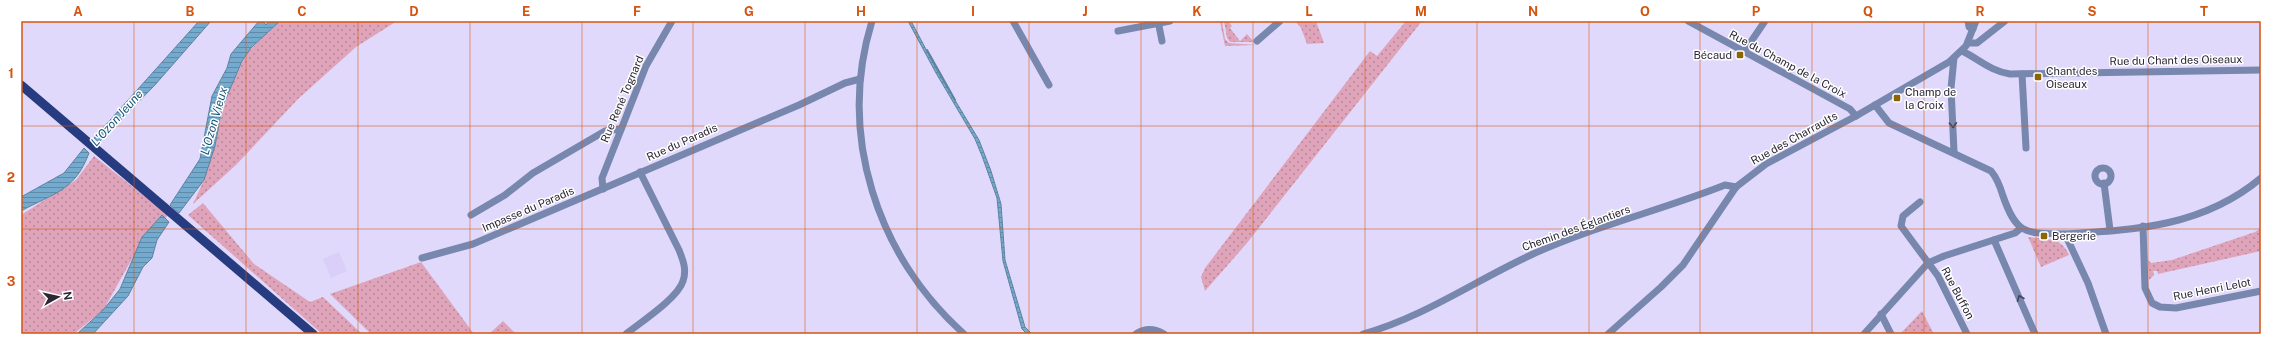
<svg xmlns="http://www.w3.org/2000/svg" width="2282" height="355" font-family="'Public Sans',sans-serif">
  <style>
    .built { fill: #d9cff8 }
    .grass { fill: url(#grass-dots) }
    .water { fill: url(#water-rules); stroke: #5e83a0 }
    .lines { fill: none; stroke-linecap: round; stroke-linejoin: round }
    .stream { stroke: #5e83a0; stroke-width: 2 }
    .minor { stroke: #7787ae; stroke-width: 7 }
    .major { stroke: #273c80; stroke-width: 9 }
    .oneway { stroke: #414458 }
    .grid { fill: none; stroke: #d55410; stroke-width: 1; stroke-opacity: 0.55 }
    .poi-dot { fill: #8b6405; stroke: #fff; stroke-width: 1.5 }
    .labels { text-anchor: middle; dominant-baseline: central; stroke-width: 3; stroke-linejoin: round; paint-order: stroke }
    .poi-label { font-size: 11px; fill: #2a2733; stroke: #fff; text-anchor: start }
    .street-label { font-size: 11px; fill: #2a2733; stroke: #fff }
    .water-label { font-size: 12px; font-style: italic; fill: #145578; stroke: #fff }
    .neatline { fill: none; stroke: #d55410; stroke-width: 1.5 }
    .grid-label { font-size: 13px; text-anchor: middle; font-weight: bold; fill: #d55410 }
  </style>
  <defs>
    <pattern id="grass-dots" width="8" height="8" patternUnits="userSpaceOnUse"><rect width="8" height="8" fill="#dfa4ba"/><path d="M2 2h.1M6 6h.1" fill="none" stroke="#b58698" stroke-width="1.8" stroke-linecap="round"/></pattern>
    <pattern id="water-rules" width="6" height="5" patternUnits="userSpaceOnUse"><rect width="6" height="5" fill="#74aace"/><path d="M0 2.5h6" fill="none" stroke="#5f8aa8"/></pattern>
  </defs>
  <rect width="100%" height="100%" fill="#e1d9fb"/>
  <polygon class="built" points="339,252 347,271 331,278 323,259"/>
  <g class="grass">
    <polygon points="280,21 397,21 356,47 298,99 236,165 193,204 204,180 228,93 246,54"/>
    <polygon points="1216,21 1222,21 1225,39 1229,43 1257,45 1225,46 1220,22"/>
    <polygon points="1224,21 1228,21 1232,26 1230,28 1240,41 1247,34 1254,42 1230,42 1227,38"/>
    <polygon points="1295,21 1316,21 1324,43 1307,44 1301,28"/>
    <polygon points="1406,21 1422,21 1247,243 1205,291 1201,277 1205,268 1370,51 1377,56"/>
    <polygon points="94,156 168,215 133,257 104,309 74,334 21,334 21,215 76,180"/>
    <polygon points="203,203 254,264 310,302 323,297 362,334 322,334 188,215"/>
    <polygon points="2261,228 2261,251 2158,274 2157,271 2153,271 2154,275 2149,280 2148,260 2151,263 2172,260 2255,232"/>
    <path d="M2028,237C2045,240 2061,236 2069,255L2041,267Z"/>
    <polygon points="421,262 474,334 371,334 330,294"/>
    <polygon points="1922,311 1934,334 1900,334"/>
    <polygon points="503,321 516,334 489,334"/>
  </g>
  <g class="water">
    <polygon points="199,21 211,21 154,86 99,142 94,138"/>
    <polygon points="259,21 263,21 266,25 269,21 280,21 251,48 242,61 222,108 215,146 204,180 179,213 170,205 200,159 212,96 227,68 231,54"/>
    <polygon points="908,21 911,21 938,72 979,140 991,171 1001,204 1005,260 1025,327 1032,334 1027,334 1022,329 1003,261 997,198 982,156 975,139 936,73"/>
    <path d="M84,148L89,153C75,191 54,193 21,211V197L64,173Z"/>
    <polygon points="162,215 169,222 157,240 152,258 143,267 128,296 93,334 77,334 104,309 120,289 142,237"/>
  </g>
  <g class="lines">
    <polyline class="stream" points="927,50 955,100"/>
    <g class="minor">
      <path d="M872,21C837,135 877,256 964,334"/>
      <polyline points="1013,21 1049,85"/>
      <polyline points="1158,21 1162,41"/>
      <polyline points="1688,21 1850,109 1856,116"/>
      <polyline points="1968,21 1969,27 1973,29"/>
      <polyline points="1118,31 1170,21"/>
      <polyline points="1257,41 1280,21"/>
      <polyline points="1968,43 1977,43 2005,21"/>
      <path d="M1962,51C1979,59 1990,71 2010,74L2261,70"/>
      <polyline points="1744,52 1765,21"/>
      <polyline points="1954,58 1951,88 1954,152"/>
      <polyline points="2022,74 2026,148"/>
      <path d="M1875,105L1889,123L1991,171C1997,178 2000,186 2003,196C2017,236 2026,233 2065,234L2088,283L2106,334"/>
      <circle cx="2103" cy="176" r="8"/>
      <polyline points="2104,183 2110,230"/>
      <polyline points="603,189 602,178 646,66 672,21"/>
      <polyline points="1920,202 1903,216 1901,226 1938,276 1967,334"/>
      <polyline points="471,215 505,195 533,173 605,131 621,129"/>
      <polyline points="2143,226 2145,288 2152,303 2160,307 2176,308 2261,291"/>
      <path d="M2065,234C2137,230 2204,226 2261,178"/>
      <polyline points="1994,240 2035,334"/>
      <polyline points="422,258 473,244 799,105 845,83 860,79"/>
      <polyline points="1881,314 1891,334"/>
      <path d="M626,334C641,322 678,298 683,281C687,270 683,260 679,250L640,172"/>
      <path d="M1136,334C1145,328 1154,328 1164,334"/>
      <path d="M1363,334C1424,317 1476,280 1533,254C1595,226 1662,210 1725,185L1736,187"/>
      <polyline points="1608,334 1661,287 1683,265 1736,187 1766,164 1856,116 1949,62 1966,46 1976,21"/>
      <polyline points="1864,334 1928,263 1944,256 2015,233 2021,228"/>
    </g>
    <polyline class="major" points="21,85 313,334"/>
  </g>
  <defs><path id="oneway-chevron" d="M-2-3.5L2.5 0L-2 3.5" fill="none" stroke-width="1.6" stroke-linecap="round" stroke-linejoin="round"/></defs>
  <g class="oneway">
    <use href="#oneway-chevron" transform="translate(1953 125) rotate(87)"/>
    <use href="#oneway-chevron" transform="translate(2020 298) rotate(-113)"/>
  </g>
  <path class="grid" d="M134,21V334M246,21V334M358,21V334M470,21V334M582,21V334M693,21V334M805,21V334M917,21V334M1029,21V334M1141,21V334M1253,21V334M1365,21V334M1477,21V334M1589,21V334M1700,21V334M1812,21V334M1924,21V334M2036,21V334M2148,21V334M21,126H2261M21,229H2261"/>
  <g class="poi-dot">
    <rect x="1736" y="51" width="8" height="8" rx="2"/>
    <rect x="2034" y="73" width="8" height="8" rx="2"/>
    <rect x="1893" y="94" width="8" height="8" rx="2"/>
    <rect x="2040" y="232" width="8" height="8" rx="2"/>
  </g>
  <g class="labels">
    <g class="poi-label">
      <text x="1732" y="55" text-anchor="end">Bécaud</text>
      <text x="2046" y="71">Chant des<tspan x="2046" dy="13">Oiseaux</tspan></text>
      <text x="1905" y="92">Champ de<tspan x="1905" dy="13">la Croix</tspan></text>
      <text x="2052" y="236">Bergerie</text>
    </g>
    <g class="street-label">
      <text transform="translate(2176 60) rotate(-1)">Rue du Chant des Oiseaux</text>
      <text transform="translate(1788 64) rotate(28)">Rue du Champ de la Croix</text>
      <text transform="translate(622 99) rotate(-67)">Rue René Tognard</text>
      <text transform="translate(1794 138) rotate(-29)">Rue des Charraults</text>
      <text transform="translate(682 142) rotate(-24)">Rue du Paradis</text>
      <text transform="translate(528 209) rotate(-23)">Impasse du Paradis</text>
      <text transform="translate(1576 228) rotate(-20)">Chemin des Églantiers</text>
      <text transform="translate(2212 289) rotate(-11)">Rue Henri Lelot</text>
      <text transform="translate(1958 293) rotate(62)">Rue Buffon</text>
    </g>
    <g class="water-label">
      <text transform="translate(117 118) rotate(-48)">L'Ozon Jeune</text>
      <text transform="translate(214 121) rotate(-74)">L'Ozon Vieux</text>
    </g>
  </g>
  <rect width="2282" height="355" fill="none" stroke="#ffffff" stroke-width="44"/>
  <g transform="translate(58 297) rotate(82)" stroke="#ffffff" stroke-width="3" paint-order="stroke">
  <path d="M0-3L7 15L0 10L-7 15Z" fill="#2a2733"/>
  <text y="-6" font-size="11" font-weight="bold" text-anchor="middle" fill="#2a2733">N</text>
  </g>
  <rect x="22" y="22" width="2238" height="311" class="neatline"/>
  <g class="grid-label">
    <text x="78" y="16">A</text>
    <text x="190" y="16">B</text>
    <text x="302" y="16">C</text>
    <text x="414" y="16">D</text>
    <text x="526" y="16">E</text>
    <text x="637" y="16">F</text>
    <text x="749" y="16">G</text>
    <text x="861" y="16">H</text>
    <text x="973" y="16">I</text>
    <text x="1085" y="16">J</text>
    <text x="1197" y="16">K</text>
    <text x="1309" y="16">L</text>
    <text x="1421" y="16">M</text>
    <text x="1533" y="16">N</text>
    <text x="1645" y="16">O</text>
    <text x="1756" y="16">P</text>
    <text x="1868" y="16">Q</text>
    <text x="1980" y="16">R</text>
    <text x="2092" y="16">S</text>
    <text x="2204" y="16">T</text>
    <text x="11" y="78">1</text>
    <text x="11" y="182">2</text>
    <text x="11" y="286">3</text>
  </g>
</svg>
